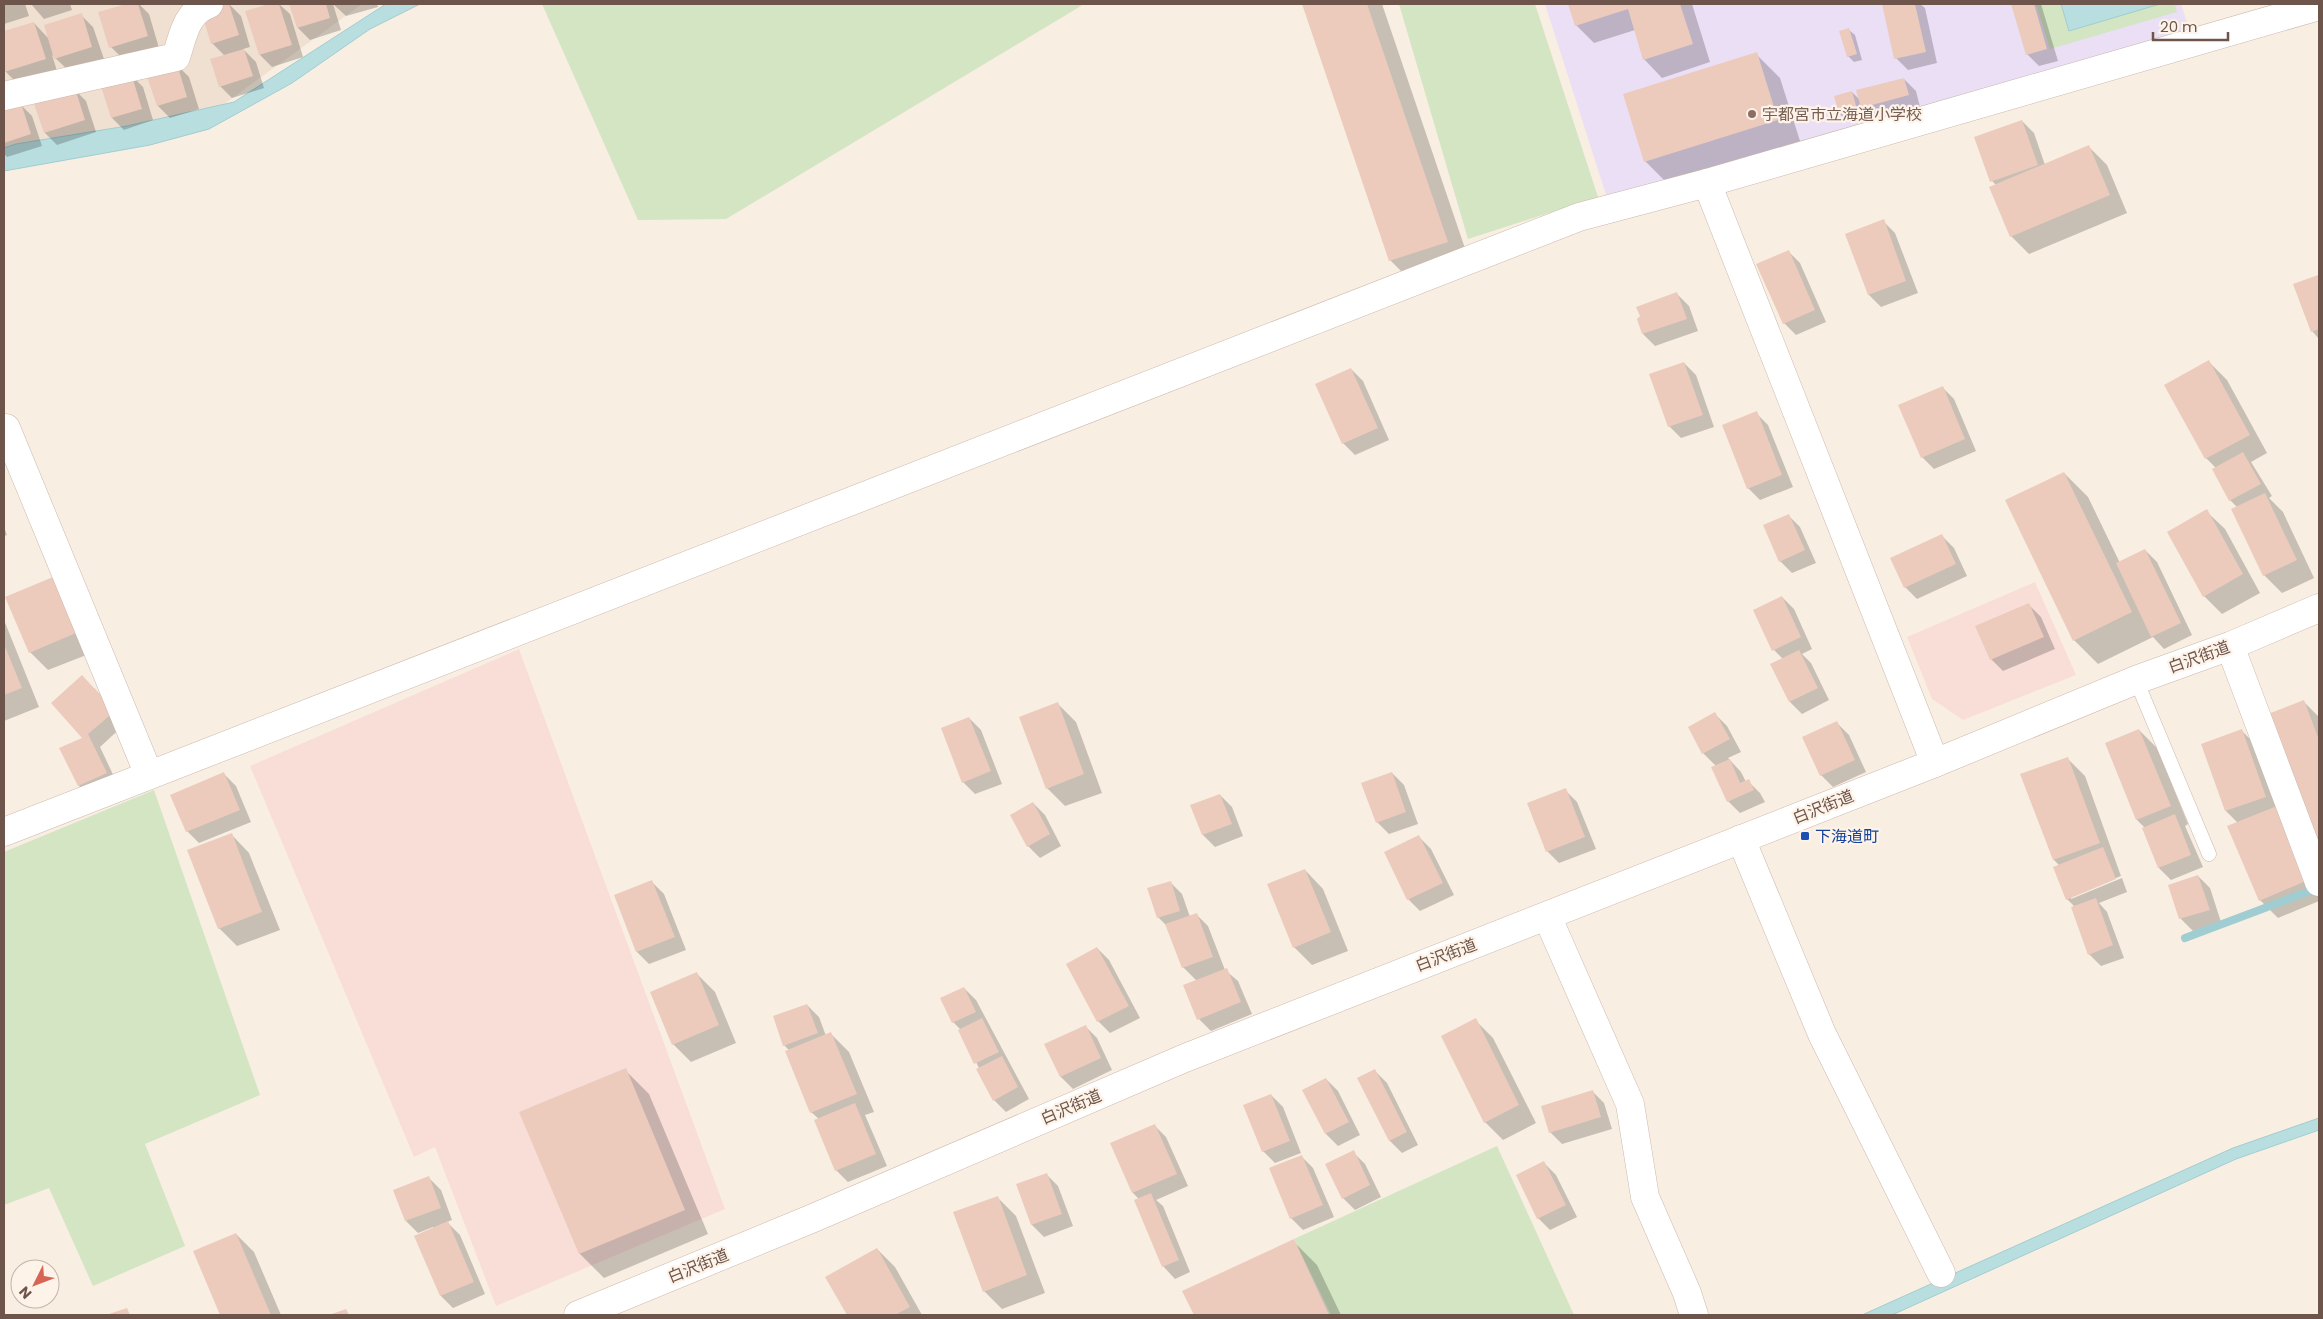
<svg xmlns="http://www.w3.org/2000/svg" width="2323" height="1319" font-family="Poppins,'Noto Sans JP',sans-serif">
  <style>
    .residential { fill: #f0e0d1 }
    .commercial { fill: #f9ded7 }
    .education { fill: #ebdff5 }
    .green { fill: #d3e5c3 }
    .water { fill: #b9dee0; stroke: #a0cdd1 }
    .shadow { fill: #0003 }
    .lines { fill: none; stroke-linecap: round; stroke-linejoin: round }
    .stream { stroke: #a0cdd1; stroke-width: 8 }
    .building { fill: #eccbbd }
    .service-casing { stroke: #cbb8ad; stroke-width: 15 }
    .minor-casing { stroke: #cbb8ad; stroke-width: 29 }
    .tertiary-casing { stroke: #cbb8ad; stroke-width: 29 }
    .secondary-casing { stroke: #ceb7ab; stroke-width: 29 }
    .service { stroke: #fff; stroke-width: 14 }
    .minor { stroke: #fff; stroke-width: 28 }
    .tertiary { stroke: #fff; stroke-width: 28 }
    .secondary { stroke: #fff; stroke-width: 28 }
    .education-dot { fill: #8d6e63; stroke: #fdf3e8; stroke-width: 2 }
    .transit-dot { fill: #1a4fb4; stroke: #fdf3e8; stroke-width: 2 }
    .labels { text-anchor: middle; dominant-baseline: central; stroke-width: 4.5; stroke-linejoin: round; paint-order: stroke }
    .education-label { font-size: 16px; fill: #785e54; stroke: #fdf3e8; text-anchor: start }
    .street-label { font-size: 16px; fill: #6e554b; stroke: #fdf3e8 }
    .transit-label { font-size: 16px; fill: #164399; stroke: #fdf3e8; text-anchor: start }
  </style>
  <rect width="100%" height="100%" fill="#f9eee2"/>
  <polygon class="residential" points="4,4 362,4 217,109 4,159"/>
  <g class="commercial">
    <polygon points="2035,582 2076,675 1963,720 1932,699 1907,637"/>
    <polygon points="519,649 725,1209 496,1306 435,1147 414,1157 250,766"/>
  </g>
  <polygon class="education" points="1545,4 2181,4 2193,40 1608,201"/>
  <g class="green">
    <polygon points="542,4 1080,4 1081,6 726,219 638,220"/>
    <polygon points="1399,4 1535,4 1598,197 1468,239"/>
    <polygon points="2036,4 2175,4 2177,12 2050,49"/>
    <polygon points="154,790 260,1095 145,1144 185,1246 93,1286 49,1188 4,1205 4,852"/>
    <polygon points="1497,1146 1574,1315 1331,1315 1294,1239"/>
  </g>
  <g class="water">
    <polygon points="386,4 420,4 370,29 292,83 209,129 150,145 4,171 4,148 16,144 127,126 234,102"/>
    <polygon points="2061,4 2160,4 2069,31"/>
    <polygon points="2319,1118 2319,1130 2236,1159 1892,1315 1862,1315 2233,1148"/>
  </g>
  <g class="shadow">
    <polygon points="4,4 25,4 29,16 4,24"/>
    <polygon points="31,4 70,4 72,10 44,19"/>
    <polygon points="131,4 139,4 149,14 159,48 123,59 111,47 100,13"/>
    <polygon points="229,4 241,16 250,47 243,49 256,62 264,88 232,98 220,86 225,56 212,43 202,12"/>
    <polygon points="273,4 279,4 290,14 303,57 272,67 260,55 246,12"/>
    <polygon points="291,4 333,4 341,30 310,40 298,28"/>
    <polygon points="333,4 377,4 378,7 346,16"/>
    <polygon points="1303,4 1382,4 1471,266 1414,284 1390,260"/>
    <polygon points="1569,4 1692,4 1710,62 1662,78 1644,59 1635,30 1594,43 1576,25"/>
    <polygon points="1883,4 1920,4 1925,8 1937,63 1908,70 1896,58"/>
    <polygon points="2012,4 2041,4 2058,61 2039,66 2027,54"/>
    <polygon points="81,15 93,27 104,59 68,70 52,55 57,71 17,83 5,71 4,33 34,23 49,39"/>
    <polygon points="1849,30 1855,35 1862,60 1854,62 1848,56"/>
    <polygon points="1756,54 1780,78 1801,144 1669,185 1645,161"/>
    <polygon points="177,65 189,77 199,109 170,118 158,106"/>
    <polygon points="131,75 143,87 153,120 124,130 112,118"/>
    <polygon points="1904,79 1916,91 1920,107 1874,119 1859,104 1862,115 1845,119 1840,114 1852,92 1861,101"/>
    <polygon points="74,89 86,101 96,132 57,145 45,133 35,102"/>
    <polygon points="20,104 32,116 42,146 7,157 4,154 4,110"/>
    <polygon points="2022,121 2034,133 2045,165 2089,147 2107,165 2127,213 2029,254 2011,236 1996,185 1992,181"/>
    <polygon points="1883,221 1895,233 1918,293 1881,307 1869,295 1846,234"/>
    <polygon points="1788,251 1800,263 1826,322 1796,335 1784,323"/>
    <polygon points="2318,276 2319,278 2319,339 2312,331"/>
    <polygon points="1677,294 1689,306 1698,331 1655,346 1643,334 1638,320"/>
    <polygon points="2209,362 2227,380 2267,453 2251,462 2272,496 2269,498 2283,512 2314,578 2282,593 2264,575 2238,508 2230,500 2216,468 2206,458"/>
    <polygon points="1684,363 1696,375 1714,427 1681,438 1669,426"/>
    <polygon points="1351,369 1363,381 1389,440 1355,455 1343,443"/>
    <polygon points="1942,387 1954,399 1976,451 1934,469 1922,457"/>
    <polygon points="1756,413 1768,425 1793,487 1760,500 1748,488"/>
    <polygon points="2064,473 2088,497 2120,563 2145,550 2157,562 2192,635 2164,649 2153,637 2098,664 2074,640"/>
    <polygon points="2206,511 2225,529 2260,593 2222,614 2204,596"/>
    <polygon points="1788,515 1800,527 1816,563 1792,573 1780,561"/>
    <polygon points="4,527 7,535 4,536"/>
    <polygon points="1942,536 1954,548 1967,576 1917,599 1905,587"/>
    <polygon points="52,578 94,652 48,670 30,652"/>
    <polygon points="1782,597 1794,609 1812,649 1802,654 1811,663 1829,700 1802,714 1790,702 1772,664 1783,659 1774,650"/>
    <polygon points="2029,605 2041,617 2055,649 2003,671 1991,659"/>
    <polygon points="4,620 39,707 4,721"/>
    <polygon points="94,688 126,723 100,747 118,785 91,798 79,786 84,738"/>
    <polygon points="2304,702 2319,717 2319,859"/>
    <polygon points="1058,704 1076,722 1102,793 1065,806 1047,788"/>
    <polygon points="1715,714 1727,726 1741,752 1728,758 1741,772 1746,782 1748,781 1760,793 1765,802 1740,813 1728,801 1716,766 1703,753"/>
    <polygon points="969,718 981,730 1002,784 975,794 963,782"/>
    <polygon points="1837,723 1849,735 1866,772 1833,787 1821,775"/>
    <polygon points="2139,730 2157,748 2188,824 2185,826 2203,867 2171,880 2159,868 2145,828 2137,820 2106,744"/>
    <polygon points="2242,731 2260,749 2319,885 2319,901 2278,918 2260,900 2238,823 2226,811"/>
    <polygon points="2067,758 2085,776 2121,876 2071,896 2071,899 2122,878 2127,892 2099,903 2107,912 2124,958 2101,966 2089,954 2075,907 2067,899 2060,866 2054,860"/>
    <polygon points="1392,773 1404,785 1418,824 1389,834 1377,822"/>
    <polygon points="224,774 236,786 251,822 199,843 187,831"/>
    <polygon points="1565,790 1577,802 1596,849 1559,863 1547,851"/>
    <polygon points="1220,795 1232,807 1243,836 1215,847 1203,835 1192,806"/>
    <polygon points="1033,803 1045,815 1061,846 1040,858 1028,846"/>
    <polygon points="231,834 249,853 280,930 237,946 219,928"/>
    <polygon points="1419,837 1431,849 1454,895 1420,911 1408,899"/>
    <polygon points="1305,870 1323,889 1348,951 1312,965 1294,947"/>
    <polygon points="2198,876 2210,888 2221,922 2193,931 2181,919 2170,886"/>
    <polygon points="652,882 664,894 686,950 649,964 637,952 616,896"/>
    <polygon points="1170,882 1182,894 1190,917 1196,914 1208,926 1225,970 1238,981 1252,1014 1211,1031 1199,1019 1197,981 1183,967 1168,927 1158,917"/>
    <polygon points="1097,948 1109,960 1140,1018 1110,1033 1098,1021 1068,964"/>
    <polygon points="697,974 715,992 736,1043 691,1062 673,1044"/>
    <polygon points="964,988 976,1000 1029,1099 1006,1112 994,1100 961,1030 953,1022"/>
    <polygon points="807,1005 819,1017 826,1036 831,1034 849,1052 874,1112 865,1115 887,1166 848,1182 836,1170 819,1119 811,1112 790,1051 784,1045"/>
    <polygon points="1475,1020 1493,1038 1536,1123 1503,1140 1485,1122"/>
    <polygon points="1085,1026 1097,1038 1112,1070 1073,1089 1061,1077 1046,1045"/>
    <polygon points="625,1070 649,1094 708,1234 604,1278 580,1254 521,1113"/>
    <polygon points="1375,1071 1387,1083 1418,1145 1402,1153 1390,1141"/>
    <polygon points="1326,1079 1338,1091 1360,1135 1338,1146 1326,1134 1304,1090"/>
    <polygon points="1592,1091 1604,1103 1612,1129 1562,1144 1550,1132"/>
    <polygon points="1271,1095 1283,1107 1301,1153 1275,1163 1263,1151"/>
    <polygon points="1154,1125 1166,1137 1188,1186 1156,1200 1163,1206 1190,1272 1175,1279 1163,1266 1139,1199 1133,1193 1112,1144"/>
    <polygon points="1353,1152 1365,1164 1381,1197 1355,1210 1343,1198"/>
    <polygon points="1301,1156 1313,1168 1334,1217 1303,1230 1291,1218"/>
    <polygon points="1544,1163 1556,1175 1577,1217 1550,1230 1538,1218"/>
    <polygon points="1046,1174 1058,1186 1073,1226 1044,1237 1032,1225 1017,1185"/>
    <polygon points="429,1178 441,1190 452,1220 447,1222 460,1235 485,1294 453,1308 441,1296 416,1237 434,1229 433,1227 418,1233 406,1221"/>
    <polygon points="998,1198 1016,1216 1045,1293 1002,1309 984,1291"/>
    <polygon points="236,1234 254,1252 281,1315 222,1315 195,1252"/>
    <polygon points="1293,1241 1317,1265 1341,1315 1195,1315 1184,1291"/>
    <polygon points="877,1249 895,1267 922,1315 848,1315 827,1277"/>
  </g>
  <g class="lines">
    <polyline class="stream" points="2185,938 2315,889"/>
  </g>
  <g class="building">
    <polygon points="126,4 138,4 148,36 109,48 98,12"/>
    <polygon points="224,4 229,4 239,35 211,44 201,11"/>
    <polygon points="269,4 279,4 292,45 259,55 245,11"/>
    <polygon points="289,4 326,4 330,18 297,28"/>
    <polygon points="1302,4 1367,4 1448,242 1389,261"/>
    <polygon points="1568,4 1680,4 1693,44 1643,60 1628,9 1575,26"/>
    <polygon points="1882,4 1915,4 1926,52 1894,59"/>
    <polygon points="2011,4 2034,4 2047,49 2026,55"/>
    <polygon points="82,13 92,47 54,59 44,25"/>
    <polygon points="34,22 46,59 4,72 4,31"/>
    <polygon points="1849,28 1857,54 1847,57 1839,31"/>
    <polygon points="244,49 253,76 219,87 210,59"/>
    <polygon points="1757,52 1778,120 1644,162 1623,94"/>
    <polygon points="177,64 187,97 157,106 146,74"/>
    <polygon points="131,73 142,109 111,118 100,83"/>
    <polygon points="1904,78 1909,95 1861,108 1856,90"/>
    <polygon points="75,88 85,120 44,133 33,101"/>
    <polygon points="1852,91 1857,109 1839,114 1834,96"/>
    <polygon points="21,103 31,134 4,143 4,108"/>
    <polygon points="2022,120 2038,165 1990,182 1974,137"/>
    <polygon points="2089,145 2110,195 2010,237 1989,187"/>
    <polygon points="1884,219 1906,281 1868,295 1845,234"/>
    <polygon points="1789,250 1815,310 1783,324 1756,264"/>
    <polygon points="2318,275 2319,329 2311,332 2293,284"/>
    <polygon points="1677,292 1687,319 1642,334 1637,319 1640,316 1636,307"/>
    <polygon points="2209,360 2250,435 2205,459 2164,385"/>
    <polygon points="1684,362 1703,415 1668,427 1649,374"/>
    <polygon points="1351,368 1378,428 1342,444 1315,384"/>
    <polygon points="1943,386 1965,439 1921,458 1898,405"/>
    <polygon points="1757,411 1782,475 1747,489 1722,425"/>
    <polygon points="2243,452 2261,484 2229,501 2212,469"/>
    <polygon points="2064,472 2132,612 2073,641 2005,500"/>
    <polygon points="2265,493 2297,560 2263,576 2231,509"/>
    <polygon points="2207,509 2243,574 2203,597 2167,532"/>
    <polygon points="1789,514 1805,550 1779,562 1763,525"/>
    <polygon points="1942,534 1956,564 1904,588 1890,558"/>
    <polygon points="2145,549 2181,623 2151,637 2116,563"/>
    <polygon points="53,577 76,633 29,653 5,597"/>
    <polygon points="1782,596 1801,637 1772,651 1753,610"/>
    <polygon points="2029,603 2044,637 1990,660 1975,626"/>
    <polygon points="4,644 22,688 4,695"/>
    <polygon points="1799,650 1818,688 1789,702 1770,664"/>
    <polygon points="82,675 115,711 88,734 107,773 78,786 59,748 82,738 51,703"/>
    <polygon points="2304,700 2319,740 2319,863 2263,716"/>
    <polygon points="1058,702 1084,774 1046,789 1019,717"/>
    <polygon points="1715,712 1730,739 1702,754 1688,727"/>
    <polygon points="969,717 991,771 962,783 941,728"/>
    <polygon points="1837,721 1855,760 1820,776 1802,737"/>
    <polygon points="2139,729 2171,806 2136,820 2105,743"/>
    <polygon points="2242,729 2266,797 2225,811 2201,744"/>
    <polygon points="2068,757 2100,843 2053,860 2020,774"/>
    <polygon points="1730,759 1740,783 1749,779 1754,790 1727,802 1711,767"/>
    <polygon points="224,772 240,810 186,832 170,795"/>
    <polygon points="1392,772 1406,812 1376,823 1361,783"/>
    <polygon points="1566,788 1585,837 1546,852 1527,803"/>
    <polygon points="1220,794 1232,824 1202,835 1190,805"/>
    <polygon points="1033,802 1050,834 1027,847 1010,815"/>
    <polygon points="2277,806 2308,880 2259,901 2227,826"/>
    <polygon points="2175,814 2191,855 2158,868 2142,828"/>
    <polygon points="232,833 262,912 218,929 187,850"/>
    <polygon points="1419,835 1443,883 1407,900 1384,852"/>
    <polygon points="2103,847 2116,879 2066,900 2053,867"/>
    <polygon points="1305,869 1331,932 1293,948 1267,884"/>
    <polygon points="2198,875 2210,910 2179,919 2168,885"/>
    <polygon points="652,880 675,937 636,952 614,895"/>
    <polygon points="1171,881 1180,911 1157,918 1147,888"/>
    <polygon points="2096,898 2113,945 2088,955 2071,907"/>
    <polygon points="1197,913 1213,957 1182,968 1165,924"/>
    <polygon points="1097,947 1129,1006 1097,1022 1066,964"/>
    <polygon points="1227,968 1241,1002 1197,1020 1183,985"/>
    <polygon points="697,972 719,1025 672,1045 650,992"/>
    <polygon points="964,987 976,1012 952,1023 940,998"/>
    <polygon points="807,1004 818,1033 783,1046 773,1016"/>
    <polygon points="982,1018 999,1052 974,1064 958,1030"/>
    <polygon points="1476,1018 1519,1105 1484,1123 1441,1036"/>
    <polygon points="1086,1025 1101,1058 1060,1077 1044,1044"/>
    <polygon points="831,1032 857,1094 810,1113 785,1051"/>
    <polygon points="1002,1056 1018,1087 993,1101 976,1069"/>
    <polygon points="626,1068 685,1210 579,1254 519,1112"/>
    <polygon points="1375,1069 1407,1132 1389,1141 1357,1078"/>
    <polygon points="1326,1078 1349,1122 1325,1134 1302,1090"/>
    <polygon points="1593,1090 1601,1117 1549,1133 1541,1106"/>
    <polygon points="1271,1094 1290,1141 1262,1152 1243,1105"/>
    <polygon points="855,1103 876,1154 835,1171 814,1120"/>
    <polygon points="1155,1124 1177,1174 1132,1193 1110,1143"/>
    <polygon points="1354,1150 1370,1185 1342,1199 1325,1164"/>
    <polygon points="1302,1155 1323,1205 1290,1219 1269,1168"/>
    <polygon points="1544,1161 1566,1205 1537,1219 1516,1175"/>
    <polygon points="1047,1173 1062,1214 1031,1225 1016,1184"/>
    <polygon points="429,1176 441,1208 405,1221 393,1190"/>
    <polygon points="1151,1193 1179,1260 1162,1267 1134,1200"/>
    <polygon points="998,1196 1027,1275 983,1292 953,1212"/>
    <polygon points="448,1221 474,1282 440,1296 414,1236"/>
    <polygon points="236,1233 271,1315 220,1315 193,1251"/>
    <polygon points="1294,1239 1329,1315 1194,1315 1182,1291"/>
    <polygon points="877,1248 910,1307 895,1315 847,1315 825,1277"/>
    <polygon points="127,1308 130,1315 106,1315"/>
    <polygon points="346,1309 349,1315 329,1315"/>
  </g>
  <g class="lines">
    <defs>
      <polyline id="service" points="2136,680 2209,854"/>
      <g id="minor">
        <path d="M4,96L176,57C183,36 186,12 209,4"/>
        <polyline points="4,429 6,428 149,775"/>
        <polyline points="2230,646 2319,882"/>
        <polyline points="4,832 1579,217 1707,183 2319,6"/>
        <polyline points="1741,839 1822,1034 1941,1273"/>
        <polyline points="1547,916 1630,1104 1645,1197 1687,1293 1694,1315"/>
      </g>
      <polyline id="tertiary" points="1707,183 1935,763"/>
      <polyline id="secondary" points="578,1315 811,1219 1185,1058 1935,763 2136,680 2230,646 2319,608"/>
    </defs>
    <use href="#service" class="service-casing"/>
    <use href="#minor" class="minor-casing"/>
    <use href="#tertiary" class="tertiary-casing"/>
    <use href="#secondary" class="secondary-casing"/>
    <use href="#service" class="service"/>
    <use href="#minor" class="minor"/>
    <use href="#tertiary" class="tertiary"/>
    <use href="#secondary" class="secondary"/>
  </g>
  <circle class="education-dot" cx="1752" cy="114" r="5"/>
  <rect class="transit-dot" x="1800" y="831" width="10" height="10" rx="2.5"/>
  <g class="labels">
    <g class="education-label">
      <text x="1762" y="114">宇都宮市立海道小学校</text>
    </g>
    <g class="street-label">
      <text transform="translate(2199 657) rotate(-20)">白沢街道</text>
      <text transform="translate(1823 807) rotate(-22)">白沢街道</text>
      <text transform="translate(1446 955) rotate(-21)">白沢街道</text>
      <text transform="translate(1071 1107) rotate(-23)">白沢街道</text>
      <text transform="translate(698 1266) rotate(-22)">白沢街道</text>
    </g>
    <g class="transit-label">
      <text x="1815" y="836">下海道町</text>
    </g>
  </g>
  <rect width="2323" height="1319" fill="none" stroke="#6e554b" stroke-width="10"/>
  <g transform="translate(35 1284) rotate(228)"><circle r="24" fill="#fdf3e8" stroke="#c4b4a9"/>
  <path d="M0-4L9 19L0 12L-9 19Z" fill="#d76553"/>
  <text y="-8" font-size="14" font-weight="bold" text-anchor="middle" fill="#6e554b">N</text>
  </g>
  <path d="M2153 32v8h75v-8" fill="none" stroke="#6e554b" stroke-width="2.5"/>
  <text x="2160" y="32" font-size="15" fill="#6e554b" stroke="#fdf3e8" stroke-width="4" paint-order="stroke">20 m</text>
</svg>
